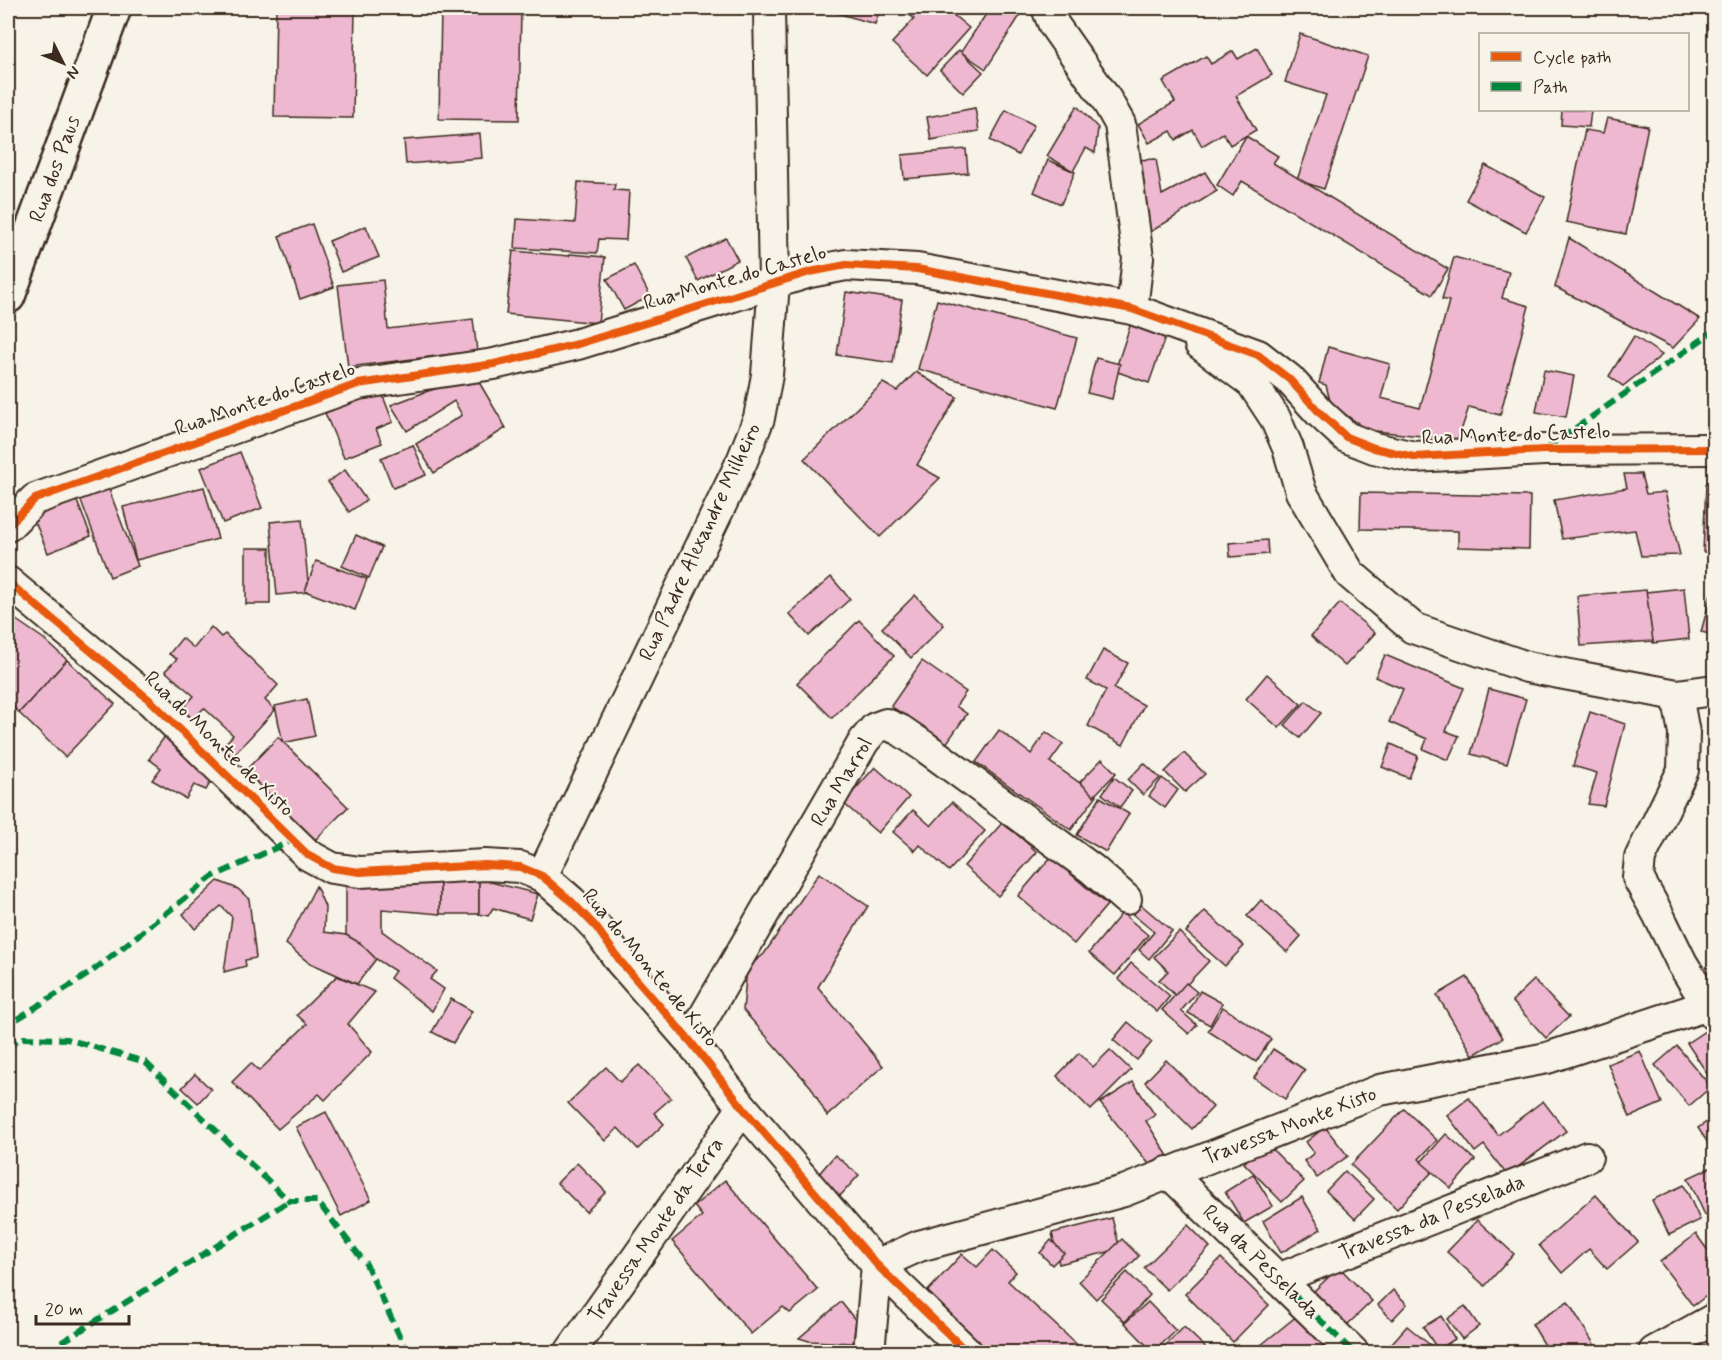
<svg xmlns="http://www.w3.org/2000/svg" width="1722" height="1360" font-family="Mynerve,sans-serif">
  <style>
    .building { fill: #eeb8d0; stroke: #3b2a1e; stroke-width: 1.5 }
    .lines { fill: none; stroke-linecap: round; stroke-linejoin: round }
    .street-casing { stroke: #3b2a1e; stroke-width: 34 }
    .secondary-casing { stroke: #3b2a1e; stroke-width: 38 }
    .street { stroke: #f7f3e8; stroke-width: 30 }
    .secondary { stroke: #f7f3e8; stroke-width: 33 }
    .quiet { stroke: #00873e; stroke-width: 6; stroke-dasharray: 12 6; stroke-linecap: butt }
    .cycleway-casing { stroke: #f7f3e8; stroke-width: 11 }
    .cycleway { stroke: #e8590c; stroke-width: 8 }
    .labels { text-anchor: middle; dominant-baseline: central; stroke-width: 4.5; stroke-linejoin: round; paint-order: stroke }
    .street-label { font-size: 21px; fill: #3b2a1e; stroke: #f7f3e8 }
  </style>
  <rect width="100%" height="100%" fill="#f7f3e8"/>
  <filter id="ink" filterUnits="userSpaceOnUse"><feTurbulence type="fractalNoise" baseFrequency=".0167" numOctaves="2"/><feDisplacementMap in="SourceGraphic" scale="12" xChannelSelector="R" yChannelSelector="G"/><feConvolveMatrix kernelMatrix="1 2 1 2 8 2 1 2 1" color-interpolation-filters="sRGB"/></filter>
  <g filter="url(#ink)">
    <g class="building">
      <polygon points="276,8 355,8 353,118 274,117"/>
      <polygon points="441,8 521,8 519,120 439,119"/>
      <polygon points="839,8 880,8 875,24 837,13"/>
      <polygon points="911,8 945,8 969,28 927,75 892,43 914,19 907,12"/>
      <polygon points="990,8 1017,8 1023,11 986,69 961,52"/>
      <polygon points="1300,34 1368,56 1324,189 1297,180 1326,95 1285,82"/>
      <polygon points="1257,48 1272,75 1236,96 1256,130 1230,145 1223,133 1202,146 1193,130 1176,140 1171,131 1149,143 1138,124 1175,102 1163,81 1206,56 1211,64 1233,51 1238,59"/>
      <polygon points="959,50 983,72 963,93 940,70"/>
      <polygon points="1077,106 1098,128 1095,153 1086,148 1073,171 1047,156"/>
      <polygon points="975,108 979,131 931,140 927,117"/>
      <polygon points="1006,110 1034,125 1018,155 990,140"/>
      <polygon points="1562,110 1591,110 1589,127 1561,125"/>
      <polygon points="1607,118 1648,126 1626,234 1566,222 1585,130 1603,133"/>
      <polygon points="480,134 482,158 406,164 404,140"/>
      <polygon points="1246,136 1278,156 1273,163 1448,269 1432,295 1242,181 1233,196 1217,185"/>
      <polygon points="966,149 968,173 904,179 902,155"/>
      <polygon points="1156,159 1162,195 1205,172 1217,191 1147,234 1135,160"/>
      <polygon points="1048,160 1075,172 1061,204 1034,192"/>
      <polygon points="1485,165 1545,197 1526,232 1466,200"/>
      <polygon points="578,182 615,184 614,190 629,191 626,240 599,239 597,253 515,248 517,219 575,223"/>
      <polygon points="312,224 334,287 300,299 279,236"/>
      <polygon points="366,226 379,257 341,272 329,241"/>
      <polygon points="726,238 738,260 698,281 686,258"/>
      <polygon points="1569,238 1700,319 1673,348 1555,287"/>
      <polygon points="513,251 569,256 570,254 605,257 598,323 506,314"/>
      <polygon points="1454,257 1509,272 1502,298 1529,306 1500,415 1469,407 1458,440 1357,429 1358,423 1331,405 1326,385 1319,383 1328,347 1390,364 1381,398 1420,408 1449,301 1442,299"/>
      <polygon points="634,265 650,296 624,310 607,279"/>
      <polygon points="383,280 388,329 473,319 477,351 348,367 338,285"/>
      <polygon points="846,292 902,300 893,363 837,355"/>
      <polygon points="937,300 1077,338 1057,408 918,369"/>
      <polygon points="1131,323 1166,335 1149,383 1115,371"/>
      <polygon points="1634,336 1662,355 1623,386 1609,376"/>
      <polygon points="1096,358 1120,364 1112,399 1087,393"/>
      <polygon points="1544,370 1574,376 1566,417 1536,412"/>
      <polygon points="916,372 957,397 917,465 940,478 880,537 804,459 883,383 897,391"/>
      <polygon points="476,377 506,428 434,473 416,444 462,415 454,401 407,431 391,405 428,391"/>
      <polygon points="381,391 393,422 376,429 382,443 344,458 325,413"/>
      <polygon points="413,445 426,475 393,488 381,458"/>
      <polygon points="240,452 262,508 223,523 201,468"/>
      <polygon points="345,470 366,500 349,512 328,482"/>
      <polygon points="1624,474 1641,474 1646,494 1665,492 1680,555 1641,556 1635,530 1562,539 1554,500 1627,488"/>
      <polygon points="1706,484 1714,484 1714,552 1703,552"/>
      <polygon points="108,487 138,566 110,577 80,498"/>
      <polygon points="204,487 218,539 136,560 123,507"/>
      <polygon points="1361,493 1530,496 1529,549 1458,547 1458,531 1360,529"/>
      <polygon points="76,499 91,536 48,553 33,517"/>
      <polygon points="302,519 309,592 277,595 270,522"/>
      <polygon points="356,535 382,547 369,578 342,566"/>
      <polygon points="1267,540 1268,554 1230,557 1229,543"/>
      <rect x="246" y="548" width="24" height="56"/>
      <polygon points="316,561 367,579 355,610 305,591"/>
      <polygon points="831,577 850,599 809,636 789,614"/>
      <polygon points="1714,584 1714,635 1701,632"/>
      <polygon points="1684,588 1689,639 1653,643 1646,592"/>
      <polygon points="1646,590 1653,641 1581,646 1577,596"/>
      <polygon points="915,595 944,625 911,658 882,628"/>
      <polygon points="1340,603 1375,633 1345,666 1311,636"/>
      <polygon points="9,615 44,639 67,660 19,713 8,701"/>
      <polygon points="859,620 894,656 832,718 797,683"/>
      <polygon points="211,627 221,637 225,634 278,685 265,700 275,710 232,757 222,747 233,735 204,708 193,719 181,710 194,696 165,671 177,659 169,654 182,638 194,648"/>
      <polygon points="1103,650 1128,663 1114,689 1144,705 1123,745 1088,726 1106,690 1087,680"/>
      <polygon points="1385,655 1464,688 1446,731 1459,736 1448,760 1423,749 1427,739 1389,722 1403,689 1375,677"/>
      <polygon points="67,660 115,704 65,757 19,713"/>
      <polygon points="922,661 966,692 956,706 967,714 946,744 891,706"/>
      <polygon points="1267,674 1301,704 1279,728 1246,699"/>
      <polygon points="1489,689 1526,699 1507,764 1471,754"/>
      <polygon points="307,699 315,736 283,743 275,706"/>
      <polygon points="1306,701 1321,713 1300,738 1285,725"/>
      <polygon points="1590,712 1625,724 1604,806 1588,804 1597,773 1573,766"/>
      <polygon points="999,730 1031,754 1046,732 1063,744 1050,762 1097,795 1071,830 976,762"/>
      <polygon points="167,733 215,774 206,790 194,785 186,799 152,780 161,768 149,759"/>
      <polygon points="278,737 348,807 313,842 242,774"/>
      <polygon points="1391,744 1418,756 1409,778 1382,767"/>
      <polygon points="1184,753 1205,774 1185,792 1165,772"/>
      <polygon points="1102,759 1116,773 1094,796 1080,782"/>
      <polygon points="1144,763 1160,778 1143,795 1128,780"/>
      <polygon points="875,767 909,797 878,833 843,803"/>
      <polygon points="1114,777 1132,791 1120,807 1102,794"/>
      <polygon points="1162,778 1178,790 1165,808 1149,796"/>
      <polygon points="1100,797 1129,814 1106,852 1077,835"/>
      <polygon points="952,802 985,831 949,871 920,845 915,851 893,832 913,810 931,826"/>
      <polygon points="1003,822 1037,852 998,896 964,866"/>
      <polygon points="1051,857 1107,905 1074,944 1018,896"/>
      <polygon points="819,873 868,906 818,987 883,1066 827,1116 811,1087 743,1010 747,968 764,954"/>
      <polygon points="440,879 440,914 382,909 382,931 437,971 430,979 444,989 432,1011 390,978 395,971 376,959 360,943 346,935 346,884"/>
      <rect x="440" y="879" width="39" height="35"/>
      <polygon points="479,879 538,894 530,919 493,908 488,916 479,914"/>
      <polygon points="218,881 238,889 249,899 256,958 245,960 246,966 224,972 232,917 221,906 195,929 183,914"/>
      <polygon points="316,886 325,907 324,932 346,935 360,943 376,959 357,984 308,962 286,944"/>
      <polygon points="1261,900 1301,936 1287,952 1247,916"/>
      <polygon points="1139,903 1172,931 1149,959 1139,950 1154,932 1131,913"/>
      <polygon points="1205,911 1244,946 1225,966 1186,932"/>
      <polygon points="1122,913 1148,935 1115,975 1089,953"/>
      <polygon points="1179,932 1209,961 1176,996 1159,980 1168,971 1154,957"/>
      <polygon points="1131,963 1170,996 1157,1012 1118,979"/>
      <polygon points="337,976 375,992 348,1024 372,1052 325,1100 319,1094 278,1129 232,1082 251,1063 259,1071 307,1024 297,1015"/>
      <polygon points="1467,977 1503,1038 1473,1055 1437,995"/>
      <polygon points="1534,980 1569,1017 1546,1038 1512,1001"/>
      <polygon points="1186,983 1197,992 1181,1011 1197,1025 1189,1034 1162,1010"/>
      <polygon points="1200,991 1222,1003 1210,1025 1188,1013"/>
      <polygon points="451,999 472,1011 453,1043 432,1032"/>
      <polygon points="1223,1007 1271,1039 1256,1062 1208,1031"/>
      <polygon points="1128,1022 1152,1042 1137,1060 1113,1040"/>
      <polygon points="1708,1029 1714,1039 1714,1075 1710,1078 1687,1043"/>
      <polygon points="1677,1046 1711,1087 1689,1106 1655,1065"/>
      <polygon points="1273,1049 1305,1070 1285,1099 1254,1078"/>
      <polygon points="1110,1050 1131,1070 1091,1110 1057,1076 1079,1053 1093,1067"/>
      <polygon points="1640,1051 1662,1103 1630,1117 1608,1064"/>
      <polygon points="1166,1060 1213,1107 1192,1129 1145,1082"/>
      <polygon points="639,1065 671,1098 654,1113 664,1124 638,1149 618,1128 605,1141 568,1103 606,1067 620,1082"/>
      <polygon points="195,1074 211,1089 198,1103 182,1088"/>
      <polygon points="1133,1082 1155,1115 1146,1121 1168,1156 1149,1164 1100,1103"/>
      <polygon points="1469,1098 1498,1135 1543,1101 1566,1131 1507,1175 1484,1145 1475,1152 1447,1115"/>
      <polygon points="1404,1109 1437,1140 1419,1159 1433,1171 1397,1209 1351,1165"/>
      <polygon points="326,1112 371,1200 341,1216 296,1127"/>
      <polygon points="1714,1117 1714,1152 1698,1128"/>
      <polygon points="1325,1127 1348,1156 1317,1178 1304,1161 1314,1153 1306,1142"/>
      <polygon points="1446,1134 1475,1160 1451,1188 1421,1162"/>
      <polygon points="1265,1142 1304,1181 1282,1202 1244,1163"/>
      <polygon points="835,1155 859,1175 840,1196 817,1176"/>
      <polygon points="577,1163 606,1192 586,1212 557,1183"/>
      <polygon points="1714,1166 1714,1211 1705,1215 1688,1178"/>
      <polygon points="1345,1171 1374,1199 1355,1219 1326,1191"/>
      <polygon points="1253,1174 1273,1206 1244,1223 1225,1192"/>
      <polygon points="725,1180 818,1290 790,1313 783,1307 751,1334 672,1241 702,1216 694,1206"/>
      <polygon points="1684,1185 1700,1220 1669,1235 1652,1200"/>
      <polygon points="1596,1195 1638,1242 1607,1269 1589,1249 1562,1273 1539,1245"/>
      <polygon points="1302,1197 1321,1229 1281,1253 1263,1221"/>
      <polygon points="1112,1218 1120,1249 1059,1264 1052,1233"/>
      <polygon points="1477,1220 1514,1254 1485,1286 1447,1252"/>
      <polygon points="1188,1225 1210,1247 1167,1290 1144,1268"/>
      <polygon points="1696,1234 1714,1259 1714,1290 1693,1306 1660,1262"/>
      <polygon points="1122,1239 1139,1256 1096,1299 1079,1281"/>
      <polygon points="1051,1240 1064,1253 1052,1265 1040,1253"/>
      <polygon points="993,1250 1016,1272 1008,1281 1085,1352 990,1352 926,1293 962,1254 977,1267"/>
      <polygon points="1221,1258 1269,1305 1233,1342 1185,1294"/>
      <polygon points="1339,1267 1372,1301 1347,1325 1314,1291"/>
      <polygon points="1127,1272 1150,1295 1125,1322 1101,1299"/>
      <polygon points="1393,1290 1407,1304 1392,1320 1378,1305"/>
      <polygon points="841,1302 856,1321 853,1343 809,1341 799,1338"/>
      <polygon points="1148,1302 1176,1331 1153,1352 1125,1323"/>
      <polygon points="1568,1302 1599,1352 1549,1352 1532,1324"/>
      <polygon points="1465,1306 1479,1326 1462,1339 1447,1319"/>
      <polygon points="1298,1315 1325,1348 1320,1352 1267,1352 1261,1345"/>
      <polygon points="1441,1316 1455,1339 1438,1350 1423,1327"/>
      <polygon points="1407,1326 1435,1349 1432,1352 1384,1352"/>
      <polygon points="1184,1327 1210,1352 1159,1352"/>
      <polygon points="1481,1346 1487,1352 1473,1352"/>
    </g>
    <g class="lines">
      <defs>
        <g id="street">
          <polyline points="1047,8 1054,25 1106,99 1120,124 1138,258 1132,309"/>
          <polyline points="1200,344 1252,383 1275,418 1288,448 1301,492 1350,574 1413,628 1527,667 1677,695 1714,690"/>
          <polyline points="8,526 35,499 358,384 494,364 578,344 810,272 846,265 917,269 1132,309 1258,355 1289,379 1320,413 1346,437 1374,448 1414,457 1544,450 1714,449"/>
          <polyline points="8,582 152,702 308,855 332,868 360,872 485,865 520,867 542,876 571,901 596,927 621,962 690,1041 743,1108 877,1265 967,1352"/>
          <polyline points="1677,695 1684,733 1683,770 1640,858 1638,878 1658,914 1682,963 1714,1015"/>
          <polyline points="542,876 742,461 759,418 767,375 774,283 769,8"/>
          <polyline points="690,1041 864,741 875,728 886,724 900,730 925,747 1092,869 1126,899"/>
          <polyline points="1168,1172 1353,1352"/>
          <polyline points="877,1265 919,1246 1124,1191 1380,1090 1547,1058 1708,1005"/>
          <polyline points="1278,1279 1587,1157"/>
          <polyline points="570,1352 743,1108"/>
          <polyline points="869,1352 877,1265"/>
          <polyline points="1654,1352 1714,1319"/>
        </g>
        <polyline id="secondary" points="8,296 114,8"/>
      </defs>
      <use href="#street" class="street-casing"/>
      <use href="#secondary" class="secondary-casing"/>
      <use href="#street" class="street"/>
      <use href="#secondary" class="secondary"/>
      <g class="quiet">
        <polyline points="1546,449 1714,331"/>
        <polyline points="17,1019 90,973 212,877 293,840"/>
        <polyline points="8,1048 19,1038 67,1039 145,1062 289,1201 317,1201 366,1264 407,1352"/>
        <polyline points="1278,1279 1353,1352"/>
        <polyline points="46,1352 289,1201"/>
      </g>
      <defs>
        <g id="cycleway">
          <polyline points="8,526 35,499 358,384 494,364 578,344 810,272 846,265 917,269 1132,309 1258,355 1289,379 1320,413 1346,437 1374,448 1414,457 1544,450 1714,449"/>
          <polyline points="8,582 152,702 308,855 332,868 360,872 485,865 520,867 542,876 571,901 596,927 621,962 690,1041 743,1108 877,1265 967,1352"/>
        </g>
      </defs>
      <use href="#cycleway" class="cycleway-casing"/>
      <use href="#cycleway" class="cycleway"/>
    </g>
  </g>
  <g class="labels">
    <g class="street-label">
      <text transform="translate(55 169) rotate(-70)">Rua dos Paus</text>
      <text transform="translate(735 278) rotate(-16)">Rua Monte do Castelo</text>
      <text transform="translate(265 399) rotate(-19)">Rua Monte do Castelo</text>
      <text transform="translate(1516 435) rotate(-2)">Rua Monte do Castelo</text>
      <text transform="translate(700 542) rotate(-65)">Rua Padre Alexandre Milheiro</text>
      <text transform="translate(219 744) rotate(44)">Rua do Monte de Xisto</text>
      <text transform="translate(842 782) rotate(-59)">Rua Marrol</text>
      <text transform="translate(650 968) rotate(50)">Rua do Monte de Xisto</text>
      <text transform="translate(1290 1126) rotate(-21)">Travessa Monte Xisto</text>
      <text transform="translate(1432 1218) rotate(-22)">Travessa da Pesselada</text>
      <text transform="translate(656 1230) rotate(-55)">Travessa Monte da Terra</text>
      <text transform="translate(1261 1262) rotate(44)">Rua da Pesselada</text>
    </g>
  </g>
  <rect width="1722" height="1360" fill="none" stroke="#f7f3e8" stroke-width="30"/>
  <rect x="15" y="15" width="1692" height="1330" fill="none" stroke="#3b2a1e" stroke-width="2" filter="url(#ink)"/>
  <rect x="1479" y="33" width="210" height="78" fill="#f7f3e8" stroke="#aca397" stroke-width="1.5"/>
  <rect x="1491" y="52" width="30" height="9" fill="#e8590c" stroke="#aca397" stroke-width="1.5"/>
  <text x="1533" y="63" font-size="18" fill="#3b2a1e">Cycle path</text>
  <rect x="1491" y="82" width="30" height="9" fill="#00873e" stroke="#aca397" stroke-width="1.5"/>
  <text x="1533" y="93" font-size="18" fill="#3b2a1e">Path</text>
  <g transform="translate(63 63) rotate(133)" stroke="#f7f3e8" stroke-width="4.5" paint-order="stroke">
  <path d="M0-4.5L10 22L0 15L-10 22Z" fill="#3b2a1e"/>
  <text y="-9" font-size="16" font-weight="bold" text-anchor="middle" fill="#3b2a1e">N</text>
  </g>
  <path d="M36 1315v9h93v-9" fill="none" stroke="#3b2a1e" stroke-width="3"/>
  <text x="45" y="1315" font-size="18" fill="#3b2a1e" stroke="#f7f3e8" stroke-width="4.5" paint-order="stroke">20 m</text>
</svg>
